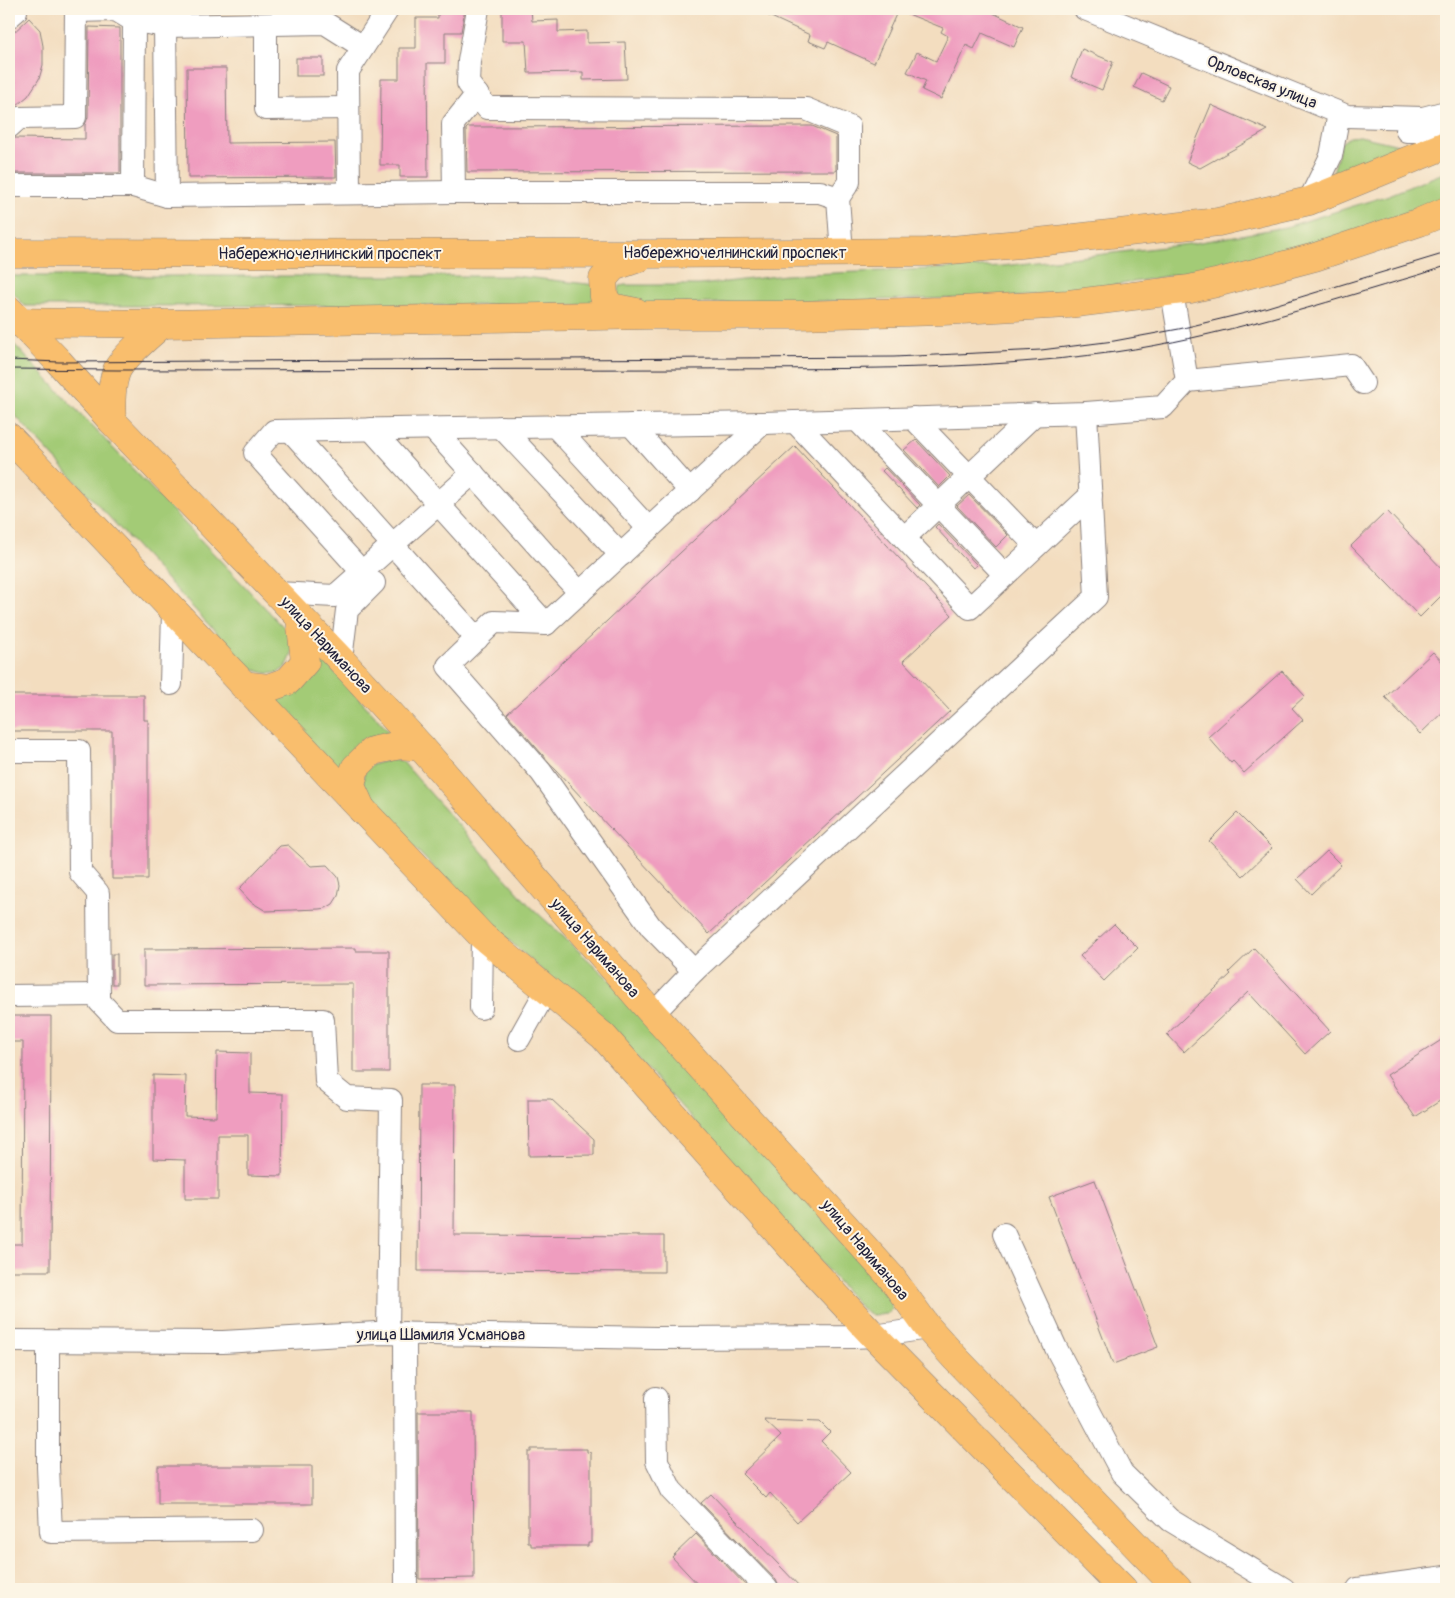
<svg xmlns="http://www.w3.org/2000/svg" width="1455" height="1598" font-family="Pangolin,sans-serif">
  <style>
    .green { fill: #a3cb76; stroke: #627658 }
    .building { fill: #ef9dbf }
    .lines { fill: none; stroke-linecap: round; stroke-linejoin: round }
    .minor-casing { stroke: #8a807d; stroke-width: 24 }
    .major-casing { stroke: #8a807d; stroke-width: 29 }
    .minor { stroke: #fff; stroke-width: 22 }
    .major { stroke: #f9be6d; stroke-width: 28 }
    .tram { stroke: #22223b; stroke-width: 1 }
    .labels { text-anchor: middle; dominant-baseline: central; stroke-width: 4; stroke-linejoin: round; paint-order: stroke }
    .street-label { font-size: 16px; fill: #22223b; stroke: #fcf5e5 }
  </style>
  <rect width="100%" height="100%" fill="#fcf5e5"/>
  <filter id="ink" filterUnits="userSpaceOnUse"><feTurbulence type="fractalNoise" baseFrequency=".02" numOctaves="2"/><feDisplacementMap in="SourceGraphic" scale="10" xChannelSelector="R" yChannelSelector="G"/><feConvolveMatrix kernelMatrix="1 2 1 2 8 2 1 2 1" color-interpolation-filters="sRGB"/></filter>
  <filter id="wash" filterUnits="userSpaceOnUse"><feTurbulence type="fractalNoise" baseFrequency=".0096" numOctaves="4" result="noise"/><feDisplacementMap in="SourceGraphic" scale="20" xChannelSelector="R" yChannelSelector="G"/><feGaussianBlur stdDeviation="1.12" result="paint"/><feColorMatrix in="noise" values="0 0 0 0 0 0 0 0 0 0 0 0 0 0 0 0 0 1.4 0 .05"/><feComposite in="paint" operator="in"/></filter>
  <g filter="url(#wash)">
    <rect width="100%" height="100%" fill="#f3ddbf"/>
    <g class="green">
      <polygon points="1360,136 1399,145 1425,146 1331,180 1341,143 1349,137"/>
      <polygon points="1446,172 1446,202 1344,236 1201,270 1111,286 1016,297 627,305 617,296 620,286 625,285 700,285 786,275 1003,266 1189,244 1286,227 1389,195"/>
      <rect x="9" y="207" width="4" height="24"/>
      <polygon points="9,276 516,276 596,285 596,305 25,306 9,288"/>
      <path d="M9,339L294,638C292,670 279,682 248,667L9,409Z"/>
      <path d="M314,649L392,735C361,734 354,749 343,774L268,701L301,688L309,678L316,666Z"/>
      <polygon points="393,759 402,761 529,905 611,981 889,1293 892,1309 887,1314 872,1315 863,1310 636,1056 479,913 370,803 363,790 364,772 371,765"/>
    </g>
    <g id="blocks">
      <g class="building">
        <polygon points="438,9 465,9 461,32 445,32 445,63 427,63 428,177 400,177 400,165 380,165 381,79 399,79 399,48 416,48 416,18 438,18"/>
        <polygon points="502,9 531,9 532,21 558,20 558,32 587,31 587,43 625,42 627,79 583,80 583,72 528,73 526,41 502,41"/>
        <polygon points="754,9 995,9 993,13 1023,27 1014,47 982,33 974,49 966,45 941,99 922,90 926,81 907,72 917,52 936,61 948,36 941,32 943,28 898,10 874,63 828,42 825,48 808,41 810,35"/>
        <polygon points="29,18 40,30 43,46 43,65 39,79 28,96 16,106 9,109 9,37"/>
        <polygon points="89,27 120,28 120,173 11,173 11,140 15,138 85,139 85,125 88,117"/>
        <polygon points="1082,49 1113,62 1102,90 1071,77"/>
        <rect x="296" y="58" width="27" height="18"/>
        <polygon points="187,68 226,68 227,143 335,142 336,177 188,178"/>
        <polygon points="1141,73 1169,86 1162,100 1134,87"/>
        <polygon points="1211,105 1268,130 1200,168 1187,162"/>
        <polygon points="812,126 836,136 836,171 467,172 466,129 468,127"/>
        <polygon points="916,440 950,476 939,487 904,450"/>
        <polygon points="795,446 952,615 903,661 950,711 709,934 555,769 507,714"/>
        <polygon points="885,468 920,505 917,508 882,471"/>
        <polygon points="969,495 1008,535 996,547 957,506"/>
        <polygon points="1387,511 1446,573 1446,591 1420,617 1351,546"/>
        <polygon points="938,524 977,565 973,568 935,527"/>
        <polygon points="1433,652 1446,666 1446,709 1420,734 1385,697"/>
        <polygon points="1282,671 1305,696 1292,708 1303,720 1244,773 1233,761 1231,763 1208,737"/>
        <polygon points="9,695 144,695 144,720 148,720 148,879 112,879 112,731 9,731"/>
        <polygon points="1237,813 1272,848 1243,876 1209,841"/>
        <polygon points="288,845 311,866 327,865 338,877 340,885 338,896 333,904 326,908 319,909 266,911 251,902 239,889 280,846"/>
        <polygon points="1327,851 1341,865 1311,894 1297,879"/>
        <polygon points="1114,924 1138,948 1104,981 1080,956"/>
        <polygon points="356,948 356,951 389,951 389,1072 353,1072 353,984 144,985 144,949"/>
        <polygon points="1254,948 1330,1031 1305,1054 1248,992 1184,1052 1167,1034 1231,974 1229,972"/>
        <rect x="112" y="954" width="5" height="30"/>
        <polygon points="9,1016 51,1016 50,1271 9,1271 9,1244 22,1244 23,1042 9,1042"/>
        <polygon points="1446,1037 1446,1097 1415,1117 1387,1075"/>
        <polygon points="217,1052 250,1053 250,1093 283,1094 282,1176 248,1175 248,1135 218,1135 218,1199 185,1199 185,1160 153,1159 153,1075 186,1076 185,1116 216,1117"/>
        <polygon points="419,1085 455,1085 454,1235 664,1236 664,1272 418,1271"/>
        <polygon points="528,1099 551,1099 594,1139 594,1155 529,1156"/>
        <polygon points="1095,1180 1158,1347 1113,1364 1049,1197"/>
        <polygon points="418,1412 473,1412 474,1578 419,1579"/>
        <polygon points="764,1420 820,1422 830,1432 821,1441 851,1472 797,1522 770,1493 766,1498 742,1474 781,1436"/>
        <polygon points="531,1449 587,1449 587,1452 591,1453 591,1543 588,1543 588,1546 531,1546 531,1543 528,1543 528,1452 531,1452"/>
        <rect x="158" y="1466" width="154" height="38"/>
        <polygon points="711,1494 802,1589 780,1589 776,1580 701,1503"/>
        <polygon points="696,1534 749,1589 702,1589 672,1557"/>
      </g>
    </g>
  </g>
  <g filter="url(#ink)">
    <use href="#blocks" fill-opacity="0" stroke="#8a807d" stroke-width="1"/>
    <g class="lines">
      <defs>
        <g id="minor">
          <polyline points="478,9 469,61 468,83 487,108 806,109 849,127 849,182 838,198"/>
          <polyline points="1085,9 1347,116 1423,118 1446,112"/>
          <polyline points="76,11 116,10 134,21 165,26 325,23 363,47"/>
          <polyline points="9,17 16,11"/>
          <polyline points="266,25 266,109 348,108"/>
          <polyline points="165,26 167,196"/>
          <polyline points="9,127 19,118 75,117 76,9"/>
          <polyline points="1407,131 1446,131"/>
          <polyline points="9,186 133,186 167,196 454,192 820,192 838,198 842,253"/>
          <polyline points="133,186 134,21"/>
          <polyline points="454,192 453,124 477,94"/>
          <polyline points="349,193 348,71 388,9"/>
          <polyline points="1309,201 1331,156 1339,113"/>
          <polyline points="1187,381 1351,365 1363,383"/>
          <polyline points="913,418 1036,546"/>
          <polyline points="857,420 1005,575"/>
          <polyline points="795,422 970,608 1091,495"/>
          <polyline points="631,425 690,491"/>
          <polyline points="555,426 649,529"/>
          <polyline points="501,427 621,555"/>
          <polyline points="432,428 580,593"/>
          <polyline points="371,429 546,624"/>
          <polyline points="291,431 477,639"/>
          <polyline points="904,538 1035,414"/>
          <polyline points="354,563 255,453 274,431 763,423 1086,413 1163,407 1187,381 1172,292"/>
          <polyline points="277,593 335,596 473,473"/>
          <polyline points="341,660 347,610 374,583"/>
          <polyline points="171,684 173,612"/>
          <polyline points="9,751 79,751 80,872 98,893 99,1001 117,1020 323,1020 326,1081 347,1098 391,1100 388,1333"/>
          <polyline points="694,971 1096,597 1086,413"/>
          <polyline points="9,996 99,995"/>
          <polyline points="481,1008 482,936"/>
          <polyline points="653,1014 694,971 651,927 541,772 448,666 494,622 546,624 763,423"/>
          <polyline points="519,1039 547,989"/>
          <polyline points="1004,1234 1056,1348 1122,1473 1170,1520 1284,1589"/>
          <polyline points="405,1333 406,1589"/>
          <polyline points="9,1341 223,1342 376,1333 656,1338 853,1337 874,1336 928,1328"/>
          <polyline points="48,1342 48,1467 51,1532 252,1530"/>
          <polyline points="656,1398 657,1461 671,1490 767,1589"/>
          <polyline points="1358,1589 1446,1577"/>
        </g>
        <g id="major">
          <polyline points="9,253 650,254 927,252 1020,244 1218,222 1309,201 1446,145"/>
          <polyline points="9,310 59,362 112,421 341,660 421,747 653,1014 891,1277 928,1328 956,1359 1178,1589"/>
          <polyline points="636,312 611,307 604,297 603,279 613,267 639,258"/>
          <polyline points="9,322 162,324 651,315 799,315 943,311 1068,304 1190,289 1216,283 1315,257 1420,222 1446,211"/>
          <path d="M112,421C111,406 111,384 117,370C124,356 150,335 162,324"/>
          <polyline points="9,437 482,936 603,1036 799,1256 874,1336 1123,1589"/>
          <polyline points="243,685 268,688 288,681 305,662 300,617"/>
          <polyline points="362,810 351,786 355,768 372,751 400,745 421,747"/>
        </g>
      </defs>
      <use href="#minor" class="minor-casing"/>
      <use href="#major" class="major-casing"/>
      <use href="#minor" class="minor"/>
      <use href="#major" class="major"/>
      <g class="tram">
        <polyline points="9,360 59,362 894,357 1041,350 1114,341 1179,329 1258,310 1446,253"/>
        <path d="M9,369L117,370C307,370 496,369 686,369C829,368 973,372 1115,352C1220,337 1320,304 1422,274L1446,266"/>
      </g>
    </g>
  </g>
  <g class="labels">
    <g class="street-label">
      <text transform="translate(1262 82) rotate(22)">Орловская улица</text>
      <text x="735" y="253">Набережночелнинский проспект</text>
      <text x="330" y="254">Набережночелнинский проспект</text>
      <text transform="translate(326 645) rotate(47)">улица Нариманова</text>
      <text transform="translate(595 948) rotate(49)">улица Нариманова</text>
      <text transform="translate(865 1250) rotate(50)">улица Нариманова</text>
      <text x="441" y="1335">улица Шамиля Усманова</text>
    </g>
  </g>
  <rect width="1455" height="1598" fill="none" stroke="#fcf5e5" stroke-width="30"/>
</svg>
